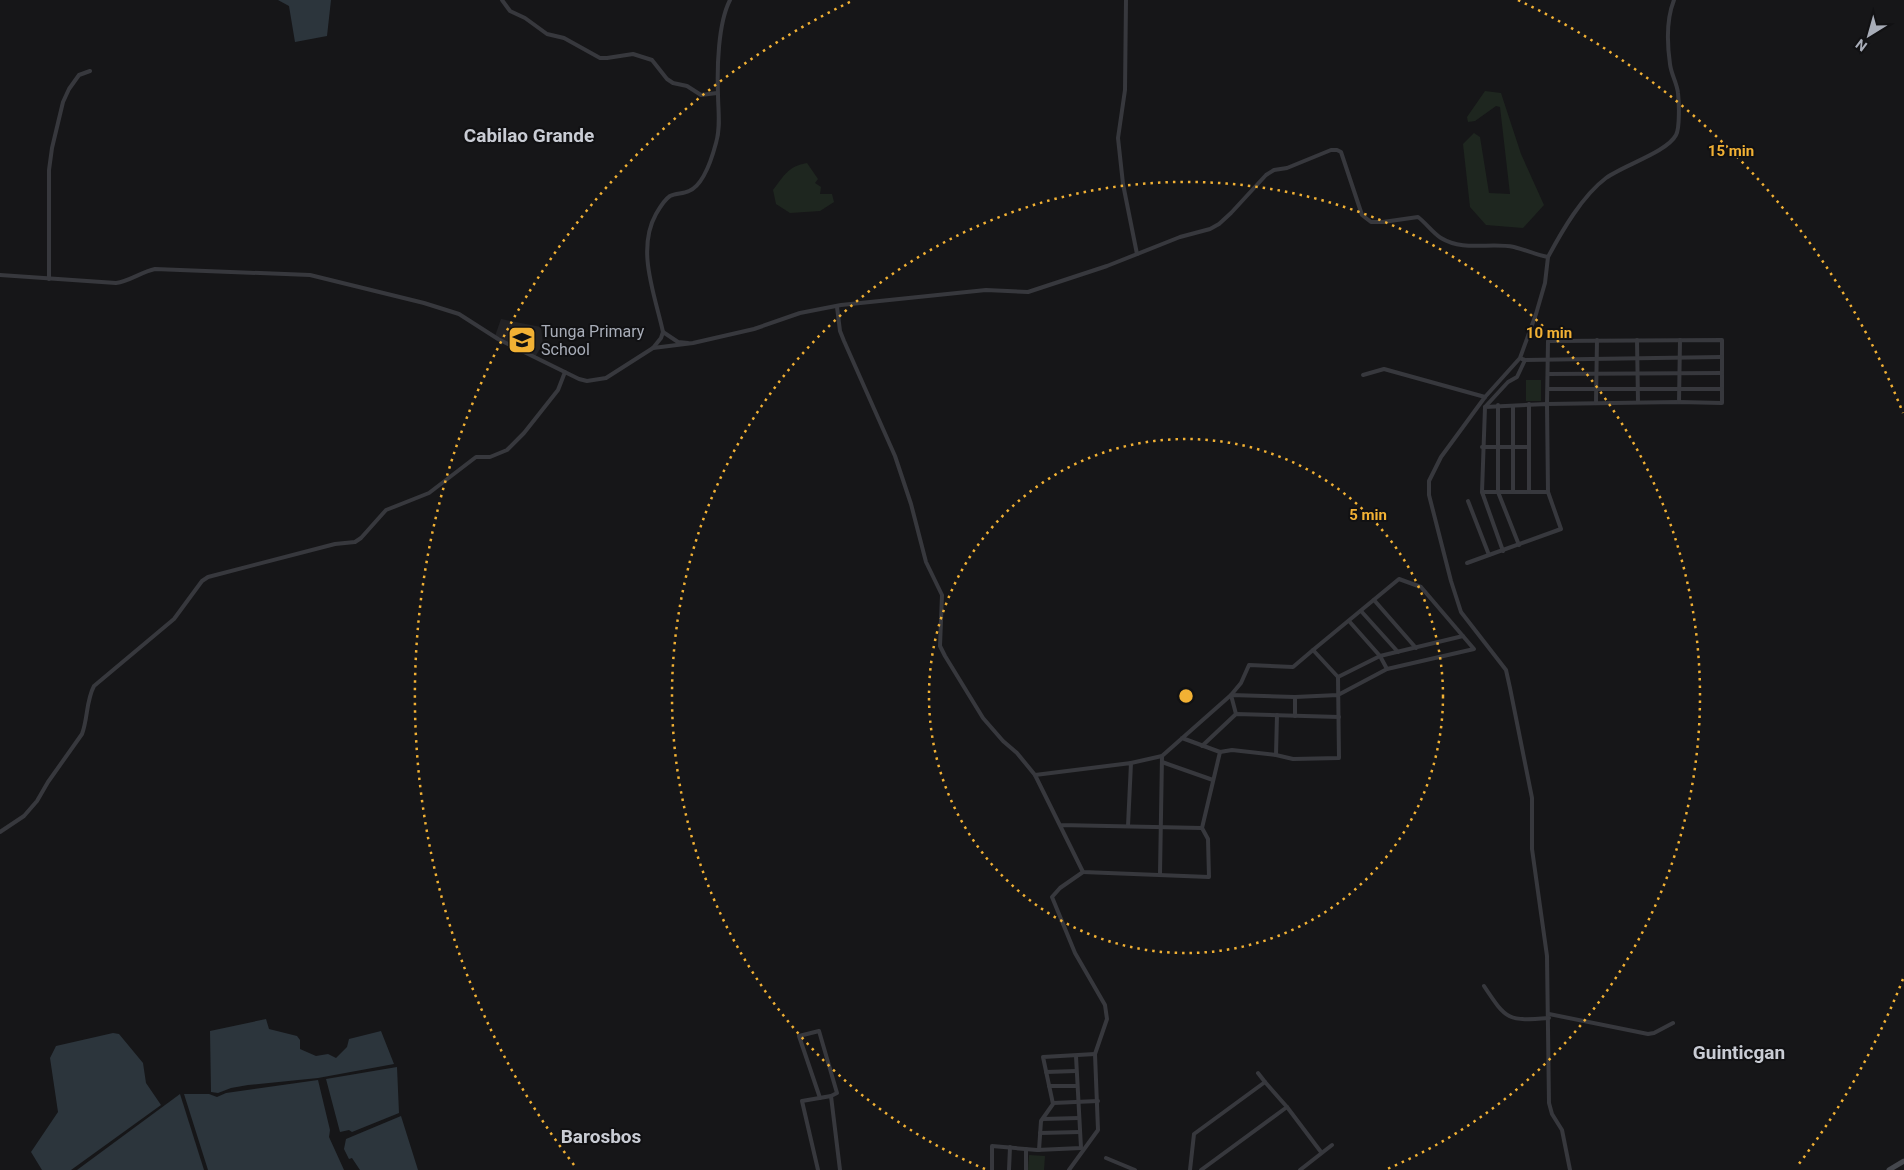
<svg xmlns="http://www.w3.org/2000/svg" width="1904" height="1170" font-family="Roboto,sans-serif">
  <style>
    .built { fill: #222225 }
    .green { fill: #1e261f }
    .water { fill: #2c353c }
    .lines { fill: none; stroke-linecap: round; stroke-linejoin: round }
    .minor { stroke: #37383d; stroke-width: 4 }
    .secondary { stroke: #45474d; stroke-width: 5 }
    .ring { fill: none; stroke: #f2b134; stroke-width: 2.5; stroke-dasharray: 2.5 5 }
    .labels { text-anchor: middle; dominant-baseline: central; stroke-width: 4; stroke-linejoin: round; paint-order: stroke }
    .poi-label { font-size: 16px; fill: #a8adb8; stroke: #111113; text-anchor: start }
    .quarter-label { font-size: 19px; font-weight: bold; fill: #c9ccd4; stroke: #111113 }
    .centre { fill: #f2b134; stroke: #111113; stroke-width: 2.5 }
    .ring-label { font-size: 15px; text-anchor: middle; font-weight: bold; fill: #f2b134; stroke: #111113; stroke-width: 4; stroke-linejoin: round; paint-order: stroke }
  </style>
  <rect width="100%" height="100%" fill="#161618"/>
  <polygon class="built" points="501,319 541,327 543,344 535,357 495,336"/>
  <g class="green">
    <polygon points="1485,91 1501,93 1521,154 1544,205 1523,228 1486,225 1470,207 1463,144 1474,133 1480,137 1489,193 1510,194 1500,107 1496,106 1475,121 1468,122 1467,117"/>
    <path d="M807,163L818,179L815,183L821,187L820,194H832L834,202L820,211L790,213L776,204L773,190C784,176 788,166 807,163Z"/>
    <rect x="1526" y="380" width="15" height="21"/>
    <polygon points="1029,1155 1045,1156 1044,1170 1028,1170"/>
  </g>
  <g class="water">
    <polygon points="278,0 331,0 327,36 295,42 289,6"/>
    <polygon points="266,1019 269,1029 297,1036 300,1040 300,1049 316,1056 328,1054 336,1058 347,1047 349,1039 381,1031 394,1064 318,1078 248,1085 231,1088 218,1093 211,1092 210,1031"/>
    <polygon points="113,1033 119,1034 143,1063 146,1083 161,1105 71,1170 42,1170 31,1152 58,1112 50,1058 56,1046"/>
    <polygon points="397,1067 399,1113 352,1132 349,1130 340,1132 326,1079"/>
    <polygon points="318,1080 330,1130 329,1137 344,1170 208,1170 184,1094 209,1094 217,1097 226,1093"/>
    <polygon points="180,1094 204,1170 77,1170"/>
    <polygon points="401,1116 418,1170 360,1170 352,1158 349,1159 344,1149 346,1139"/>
  </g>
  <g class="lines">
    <g class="minor">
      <polyline points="502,0 510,11 525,18 547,34 564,38 600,58 607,58 633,54 652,60 667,79 673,83 687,86 701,95 717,93"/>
      <polyline points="1126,0 1125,90 1118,138 1123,184 1137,254"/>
      <polyline points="1548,257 1545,283 1536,314 1520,358 1485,397 1441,457 1429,481 1429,495 1451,581 1461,612 1506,670 1510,688 1532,798 1532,849 1547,956 1549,1103 1552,1114 1562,1130 1570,1170"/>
      <path d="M0,275L116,283C130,281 141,272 155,269L310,275L424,303L459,314L498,339L579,379L587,381L606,378L653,348L661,338L663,332C655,295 636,250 656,214C660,207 664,200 670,196C676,193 683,194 689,191C704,185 712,158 716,143C721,127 718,110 718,94C717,68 718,23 730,0"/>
      <polyline points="49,279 49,170 52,148 63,102 69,89 79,75 90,71"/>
      <polyline points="837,307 840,331 844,341 895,456 911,504 926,562 942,595 940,646 945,656 983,718 1003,741 1017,753 1035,775 1083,872 1209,877 1208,839 1202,828 1060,825"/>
      <polyline points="663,332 678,342 688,343"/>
      <polyline points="1637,340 1638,402"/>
      <polygon points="1722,340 1722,403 1679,402 1547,404 1548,341"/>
      <path d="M653,348L693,343L754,329L800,313L841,305L986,290L1028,292L1107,266L1180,237L1210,229L1219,224L1231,213L1266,175L1274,170L1287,168L1331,150H1337L1341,152L1362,215L1371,222H1383L1418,217C1426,223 1433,233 1441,238C1464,252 1490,242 1514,247C1526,250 1537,255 1548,257C1562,231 1582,196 1606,178C1624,165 1667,152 1676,135C1680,128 1679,101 1678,93C1677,83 1671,74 1670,64C1667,43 1666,20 1674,0"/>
      <polyline points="1525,360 1721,357"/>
      <polyline points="1548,374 1722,373"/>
      <polyline points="1363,375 1384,369 1485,397"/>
      <polyline points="1548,389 1722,389"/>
      <polyline points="1596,402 1597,340"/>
      <polyline points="1679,402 1680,340"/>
      <polygon points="1547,404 1548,492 1482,492 1485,407"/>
      <polyline points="1498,405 1498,492 1519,545"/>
      <polyline points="1485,407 1508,382 1517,377 1525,360 1522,359"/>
      <polyline points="1482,447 1529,447"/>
      <polyline points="1513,491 1513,406"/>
      <polyline points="1482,492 1503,551"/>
      <polyline points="1529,492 1529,404"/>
      <polyline points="1468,501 1489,555 1561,529 1548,492"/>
      <polyline points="1467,563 1489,555"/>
      <polyline points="1374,600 1416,648"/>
      <polyline points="1361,611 1398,652"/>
      <polyline points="1349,621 1380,656 1387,669"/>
      <polyline points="1338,677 1380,656 1463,636"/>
      <polyline points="1236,714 1231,695 1241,683 1249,665 1293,667 1313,650"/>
      <polyline points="1295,716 1295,697"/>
      <polyline points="1202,746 1236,714 1339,717"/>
      <polyline points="1276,755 1277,715"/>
      <polyline points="1162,762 1213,780"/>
      <polyline points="1131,763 1162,756 1231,695 1295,697 1338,695 1387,669 1474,649 1421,587 1399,579 1313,650 1338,677 1339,758 1293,759 1276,755 1232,750 1220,752 1182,738"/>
      <polyline points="1035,775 1131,763 1128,826"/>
      <polyline points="1202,828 1220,752"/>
      <path d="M0,832L24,816L37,801L48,782L82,734C88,718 86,701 94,686L174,619L202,581L208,577L335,544L355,542L361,538L386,510L429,493L476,457H490L507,450L524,433L558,390L565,372"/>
      <polyline points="1160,874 1162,756"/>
      <path d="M1484,986C1507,1021 1508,1021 1549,1018"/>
      <polyline points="1549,1014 1648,1034 1654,1033 1673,1023"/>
      <polyline points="1046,1072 1076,1071"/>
      <polyline points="1265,1082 1287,1107 1321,1152"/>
      <polyline points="1049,1086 1077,1086"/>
      <polyline points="820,1098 799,1036 819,1031 837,1093 831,1096"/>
      <polyline points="1053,1103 1098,1101"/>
      <polyline points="1043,1119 1079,1118"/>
      <polyline points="1040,1133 1080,1132"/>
      <polyline points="1039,1150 1041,1121 1053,1104 1043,1057 1095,1054"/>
      <polyline points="1106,1158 1135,1170"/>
      <polyline points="818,1170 802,1101 831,1096 840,1170"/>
      <polyline points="992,1170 992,1146 1037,1150 1081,1148 1076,1056"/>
      <polyline points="1009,1170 1010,1147"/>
      <polyline points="1026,1170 1026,1149"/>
      <polyline points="1069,1170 1098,1130 1095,1054 1107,1019 1105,1005 1075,953 1052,897 1060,888 1083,872"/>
      <polyline points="1190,1170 1194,1134 1265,1082 1258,1073"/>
      <polyline points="1201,1170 1287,1107"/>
      <polyline points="1300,1170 1332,1145"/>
    </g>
    <polyline class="secondary" points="1889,1170 1904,1161"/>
  </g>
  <g class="ring">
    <circle cx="1186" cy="696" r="257"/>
    <path d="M985 1169A514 514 0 1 1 1387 1169"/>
    <path d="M1903 979A771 771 0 0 1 1798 1165M574 1165A771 771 0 0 1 854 0M1518 0A771 771 0 0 1 1903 413"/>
  </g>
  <defs>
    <symbol id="school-square" viewBox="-11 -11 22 22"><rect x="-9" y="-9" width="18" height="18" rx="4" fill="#f2b134" stroke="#111113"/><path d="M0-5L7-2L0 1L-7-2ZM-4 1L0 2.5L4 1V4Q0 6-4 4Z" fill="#111"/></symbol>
  </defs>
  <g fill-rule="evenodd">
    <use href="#school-square" x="506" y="324" width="32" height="32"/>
  </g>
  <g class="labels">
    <g class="poi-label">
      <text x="541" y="331">Tunga Primary<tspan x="541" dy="18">School</tspan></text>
    </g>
    <g class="quarter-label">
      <text x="529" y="135">Cabilao Grande</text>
      <text x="1739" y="1052">Guinticgan</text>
      <text x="601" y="1136">Barosbos</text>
    </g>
  </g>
  <circle cx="1186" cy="696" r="8" class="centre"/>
  <g class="ring-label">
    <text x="1731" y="156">15 min</text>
    <text x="1549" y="338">10 min</text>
    <text x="1368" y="520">5 min</text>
  </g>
  <g transform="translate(1869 35) rotate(217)" stroke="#111113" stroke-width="4" paint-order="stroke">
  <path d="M0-4L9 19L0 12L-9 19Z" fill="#a8adb8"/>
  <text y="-8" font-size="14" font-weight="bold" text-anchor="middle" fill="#a8adb8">N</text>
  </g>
</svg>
